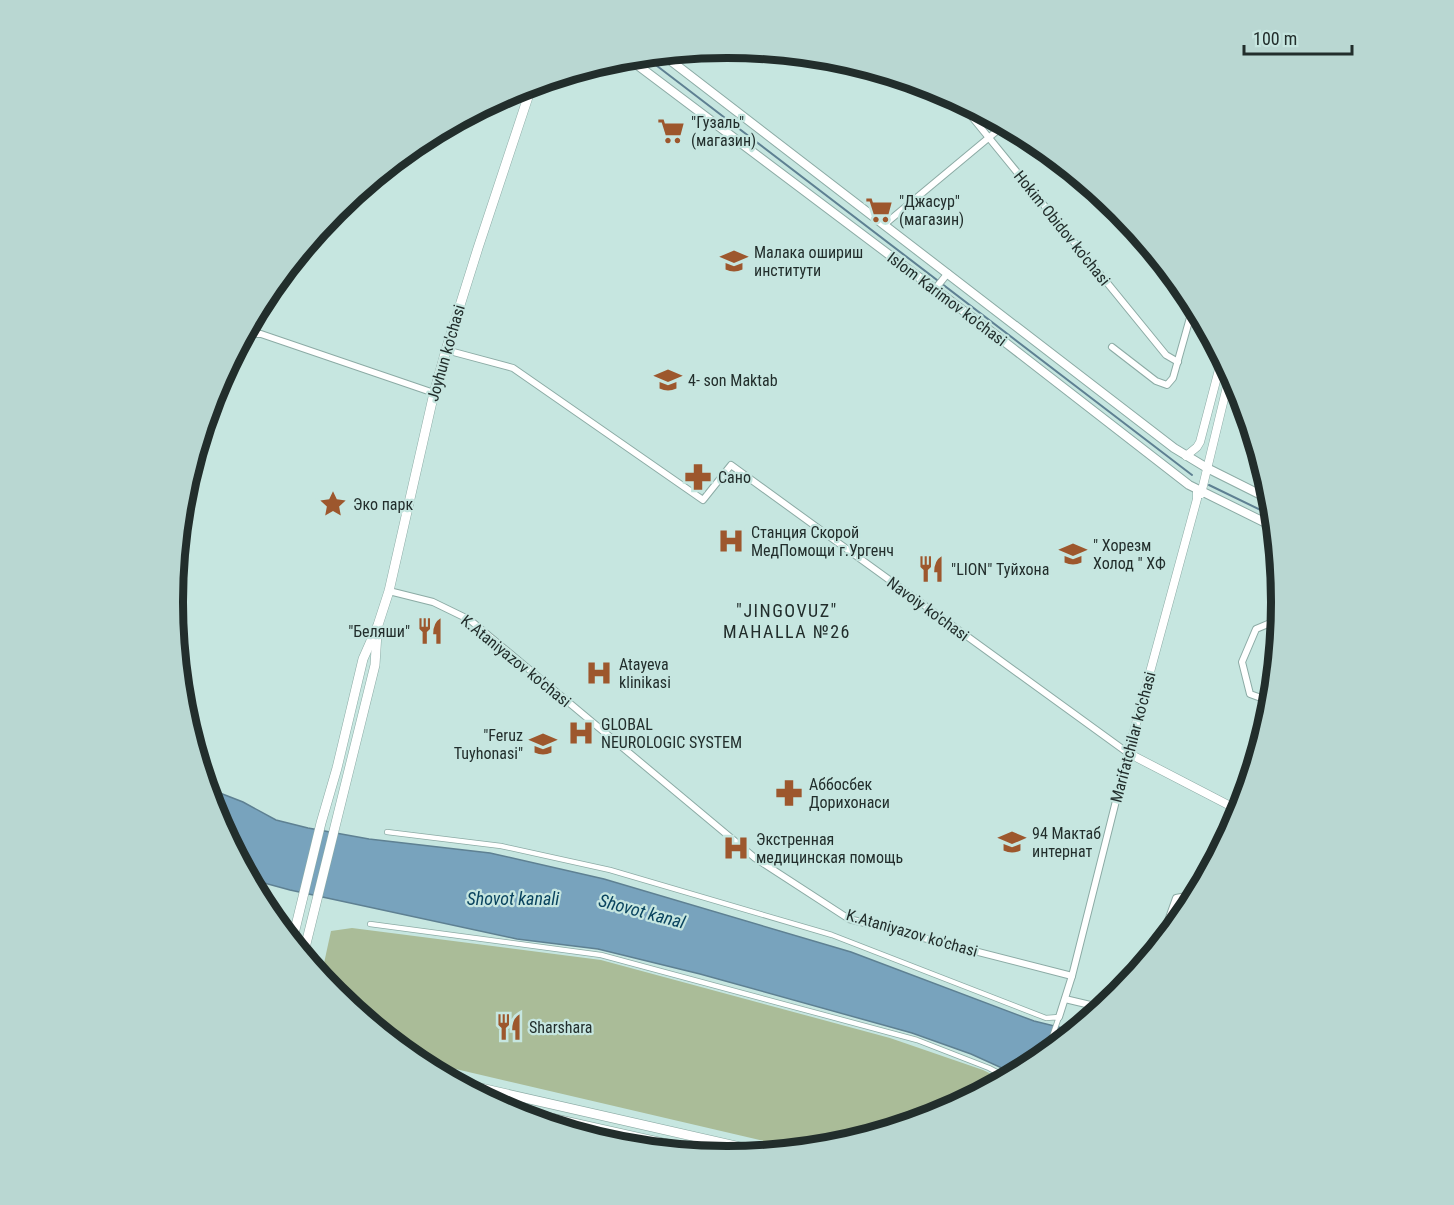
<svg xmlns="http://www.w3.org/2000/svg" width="1454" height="1205" font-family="'Roboto Condensed',sans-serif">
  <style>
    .green { fill: #aabc98 }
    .water { fill: #78a3bd; stroke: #5e8092; stroke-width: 1.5 }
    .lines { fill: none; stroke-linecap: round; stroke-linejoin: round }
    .stream { stroke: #5e8092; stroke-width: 2 }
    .pedestrian-casing { stroke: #8caba5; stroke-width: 6 }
    .minor-casing { stroke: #8caba5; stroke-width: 8 }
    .tertiary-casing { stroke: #8caba5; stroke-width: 9 }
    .secondary-casing { stroke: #8caba5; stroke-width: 10 }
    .primary-casing { stroke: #8caba5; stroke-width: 10 }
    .pedestrian { stroke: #fff; stroke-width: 4.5 }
    .minor { stroke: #fff; stroke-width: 6 }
    .tertiary { stroke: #fff; stroke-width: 8 }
    .secondary { stroke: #fff; stroke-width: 8 }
    .primary { stroke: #fff; stroke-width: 9 }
    .labels { text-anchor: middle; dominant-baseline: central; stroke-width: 4.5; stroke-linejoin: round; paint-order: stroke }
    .poi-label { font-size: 16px; fill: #222e2c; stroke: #c6e6e0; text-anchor: start }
    .street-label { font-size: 16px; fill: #222e2c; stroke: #c6e6e0 }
    .neighbourhood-label { font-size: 18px; letter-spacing: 1.5px; fill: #222e2c; stroke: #c6e6e0 }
    .water-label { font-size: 18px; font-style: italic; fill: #09435e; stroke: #c6e6e0 }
    .rim { fill: none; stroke: #222e2c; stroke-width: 8 }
  </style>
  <rect width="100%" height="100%" fill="#c6e6e0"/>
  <polygon class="green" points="352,928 601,960 890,1038 983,1070 1004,1080 939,1115 835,1146 802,1150 413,1059 335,994 321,977 331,931"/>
  <polygon class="water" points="207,788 243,802 276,820 308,828 369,839 490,853 604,879 851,952 1034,1021 1075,1031 1035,1064 1015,1074 971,1054 912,1033 700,974 598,949 517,939 290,890 249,879 215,814"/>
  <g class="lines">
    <g class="stream">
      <polyline points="644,56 1192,475"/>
      <polyline points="1209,485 1273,516"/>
    </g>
    <defs>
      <g id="pedestrian">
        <polyline points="387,832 501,846 610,870 832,935 1046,1018 1059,1017 1046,1054"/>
        <polyline points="370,924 601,955 917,1040 989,1068 1008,1078"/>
      </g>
      <g id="minor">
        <polyline points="959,101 1166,355 1178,362"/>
        <polyline points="885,224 1004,125"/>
        <polyline points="935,289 948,273"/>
        <polyline points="1190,297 1189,300 1193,307"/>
        <polyline points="245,334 261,334 434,393"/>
        <polyline points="1112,347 1156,381 1167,385 1173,378 1193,307 1195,308"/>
        <polyline points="446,350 513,368 703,500 731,465 1128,753 1072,976 1059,1017"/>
        <polyline points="389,591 433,602 470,620 755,858 849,919 1072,976"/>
        <polyline points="1272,702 1250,694 1242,662 1256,629 1280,619"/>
        <polyline points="1167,936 1164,932 1176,898 1197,894"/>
        <polyline points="1065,999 1103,1008"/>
      </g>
      <g id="tertiary">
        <polyline points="1186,456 1197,447 1200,442 1222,358"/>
        <polyline points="1197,490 1197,499 1128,753 1240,811"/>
        <polyline points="1201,494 1230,374"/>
      </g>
      <g id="secondary">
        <polyline points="662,54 1174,448 1207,468 1271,500"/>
        <polyline points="628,58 997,336 1189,485 1274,527"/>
      </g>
      <g id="primary">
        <polyline points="292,942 321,823 337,768 363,659 378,625 389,591 434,393 446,350 478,248 532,85"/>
        <polyline points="303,956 375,665 377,633"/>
        <polyline points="454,1082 767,1153"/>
        <polyline points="498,1106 721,1156"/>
      </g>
    </defs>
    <use href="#pedestrian" class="pedestrian-casing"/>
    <use href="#minor" class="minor-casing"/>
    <use href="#tertiary" class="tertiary-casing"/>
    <use href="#secondary" class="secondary-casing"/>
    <use href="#primary" class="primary-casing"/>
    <use href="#pedestrian" class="pedestrian"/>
    <use href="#minor" class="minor"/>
    <use href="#tertiary" class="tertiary"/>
    <use href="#secondary" class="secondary"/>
    <use href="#primary" class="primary"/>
  </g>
  <defs>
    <symbol id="supermarket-bare" viewBox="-9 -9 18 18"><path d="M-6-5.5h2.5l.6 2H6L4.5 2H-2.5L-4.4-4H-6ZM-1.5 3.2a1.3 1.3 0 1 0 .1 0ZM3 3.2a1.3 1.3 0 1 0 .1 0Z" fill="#9d572d" stroke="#c6e6e0" stroke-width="2.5" paint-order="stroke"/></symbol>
    <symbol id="school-bare" viewBox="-9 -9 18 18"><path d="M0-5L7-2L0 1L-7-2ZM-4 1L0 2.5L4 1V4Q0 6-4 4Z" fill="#9d572d" stroke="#c6e6e0" stroke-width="2.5" paint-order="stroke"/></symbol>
    <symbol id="pharmacy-bare" viewBox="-9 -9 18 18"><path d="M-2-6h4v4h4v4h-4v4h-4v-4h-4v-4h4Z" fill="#9d572d" stroke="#c6e6e0" stroke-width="2.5" paint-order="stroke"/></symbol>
    <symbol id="sight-bare" viewBox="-9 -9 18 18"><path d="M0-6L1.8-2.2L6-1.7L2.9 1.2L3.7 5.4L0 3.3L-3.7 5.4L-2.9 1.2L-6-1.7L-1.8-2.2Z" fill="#9d572d" stroke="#c6e6e0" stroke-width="2.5" paint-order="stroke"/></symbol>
    <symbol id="hospital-bare" viewBox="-9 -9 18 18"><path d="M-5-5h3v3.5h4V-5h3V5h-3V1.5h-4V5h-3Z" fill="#9d572d" stroke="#c6e6e0" stroke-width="2.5" paint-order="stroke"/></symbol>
    <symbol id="restaurant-bare" viewBox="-9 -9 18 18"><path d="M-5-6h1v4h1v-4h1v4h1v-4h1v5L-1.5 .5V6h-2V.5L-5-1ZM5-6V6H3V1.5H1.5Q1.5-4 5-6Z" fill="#9d572d" stroke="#c6e6e0" stroke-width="2.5" paint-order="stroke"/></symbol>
  </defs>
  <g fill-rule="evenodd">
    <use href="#supermarket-bare" x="652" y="112" width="38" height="38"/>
    <use href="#supermarket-bare" x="860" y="191" width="38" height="38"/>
    <use href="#school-bare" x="715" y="242" width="38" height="38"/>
    <use href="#school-bare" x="649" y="361" width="38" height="38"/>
    <use href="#pharmacy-bare" x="679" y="458" width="38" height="38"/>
    <use href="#sight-bare" x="314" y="485" width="38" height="38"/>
    <use href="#hospital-bare" x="712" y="522" width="38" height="38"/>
    <use href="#school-bare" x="1054" y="535" width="38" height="38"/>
    <use href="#restaurant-bare" x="912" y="550" width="38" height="38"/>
    <use href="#restaurant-bare" x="411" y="612" width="38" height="38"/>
    <use href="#hospital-bare" x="580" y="654" width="38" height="38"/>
    <use href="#hospital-bare" x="562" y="714" width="38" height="38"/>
    <use href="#school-bare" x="524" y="725" width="38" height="38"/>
    <use href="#pharmacy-bare" x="770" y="774" width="38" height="38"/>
    <use href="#school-bare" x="993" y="823" width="38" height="38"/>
    <use href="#hospital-bare" x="717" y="829" width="38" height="38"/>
    <use href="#restaurant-bare" x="490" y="1008" width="38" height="38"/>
  </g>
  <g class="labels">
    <g class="poi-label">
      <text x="691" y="122">"Гузаль"<tspan x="691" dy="18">(магазин)</tspan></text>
      <text x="899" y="201">"Джасур"<tspan x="899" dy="18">(магазин)</tspan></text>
      <text x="754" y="252">Малака ошириш<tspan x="754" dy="18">институти</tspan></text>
      <text x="688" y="380">4- son Maktab</text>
      <text x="718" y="477">Сано</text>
      <text x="353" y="504">Эко парк</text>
      <text x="751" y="532">Станция Скорой<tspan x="751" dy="18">МедПомощи г.Ургенч</tspan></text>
      <text x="1093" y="545">" Хорезм<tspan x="1093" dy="18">Холод " ХФ</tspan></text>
      <text x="951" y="569">"LION" Туйхона</text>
      <text x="410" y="631" text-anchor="end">"Беляши"</text>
      <text x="619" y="664">Atayeva<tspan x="619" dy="18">klinikasi</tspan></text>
      <text x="601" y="724">GLOBAL<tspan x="601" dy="18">NEUROLOGIC SYSTEM</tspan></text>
      <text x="523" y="735" text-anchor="end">"Feruz<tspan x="523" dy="18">Tuyhonasi"</tspan></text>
      <text x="809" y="784">Аббосбек<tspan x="809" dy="18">Дорихонаси</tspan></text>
      <text x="1032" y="833">94 Мактаб<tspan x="1032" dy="18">интернат</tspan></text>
      <text x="756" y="839">Экстренная<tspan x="756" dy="18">медицинская помощь</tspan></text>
      <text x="529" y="1027">Sharshara</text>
    </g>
    <g class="street-label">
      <text transform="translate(1062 228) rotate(51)">Hokim Obidov ko'chasi</text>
      <text transform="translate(947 299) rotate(37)">Islom Karimov ko'chasi</text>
      <text transform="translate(446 353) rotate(-74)">Joyhun ko'chasi</text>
      <text transform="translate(928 609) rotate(36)">Navoiy ko'chasi</text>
      <text transform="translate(516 661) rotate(39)">K.Ataniyazov ko'chasi</text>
      <text transform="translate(1133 737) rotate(-75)">Marifatchilar ko'chasi</text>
      <text transform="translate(912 933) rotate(16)">K.Ataniyazov ko'chasi</text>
    </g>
    <g class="neighbourhood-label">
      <text x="787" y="610">"JINGOVUZ"<tspan x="787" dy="21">MAHALLA №26</tspan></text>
    </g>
    <g class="water-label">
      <text x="513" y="898">Shovot kanali</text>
      <text transform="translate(642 911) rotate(15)">Shovot kanal</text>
    </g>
  </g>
  <path d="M0 0H1454V1205H0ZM183 602a544 544 0 1 1 1088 0a544 544 0 1 1-1088 0Z" fill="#b9d7d2" fill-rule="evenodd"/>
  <path class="rim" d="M183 602a544 544 0 1 1 1088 0a544 544 0 1 1-1088 0Z"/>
  <path d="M1244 45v9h108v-9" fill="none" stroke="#222e2c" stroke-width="3"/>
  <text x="1253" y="45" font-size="18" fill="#222e2c" stroke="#c6e6e0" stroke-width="4.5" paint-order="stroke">100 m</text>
</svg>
